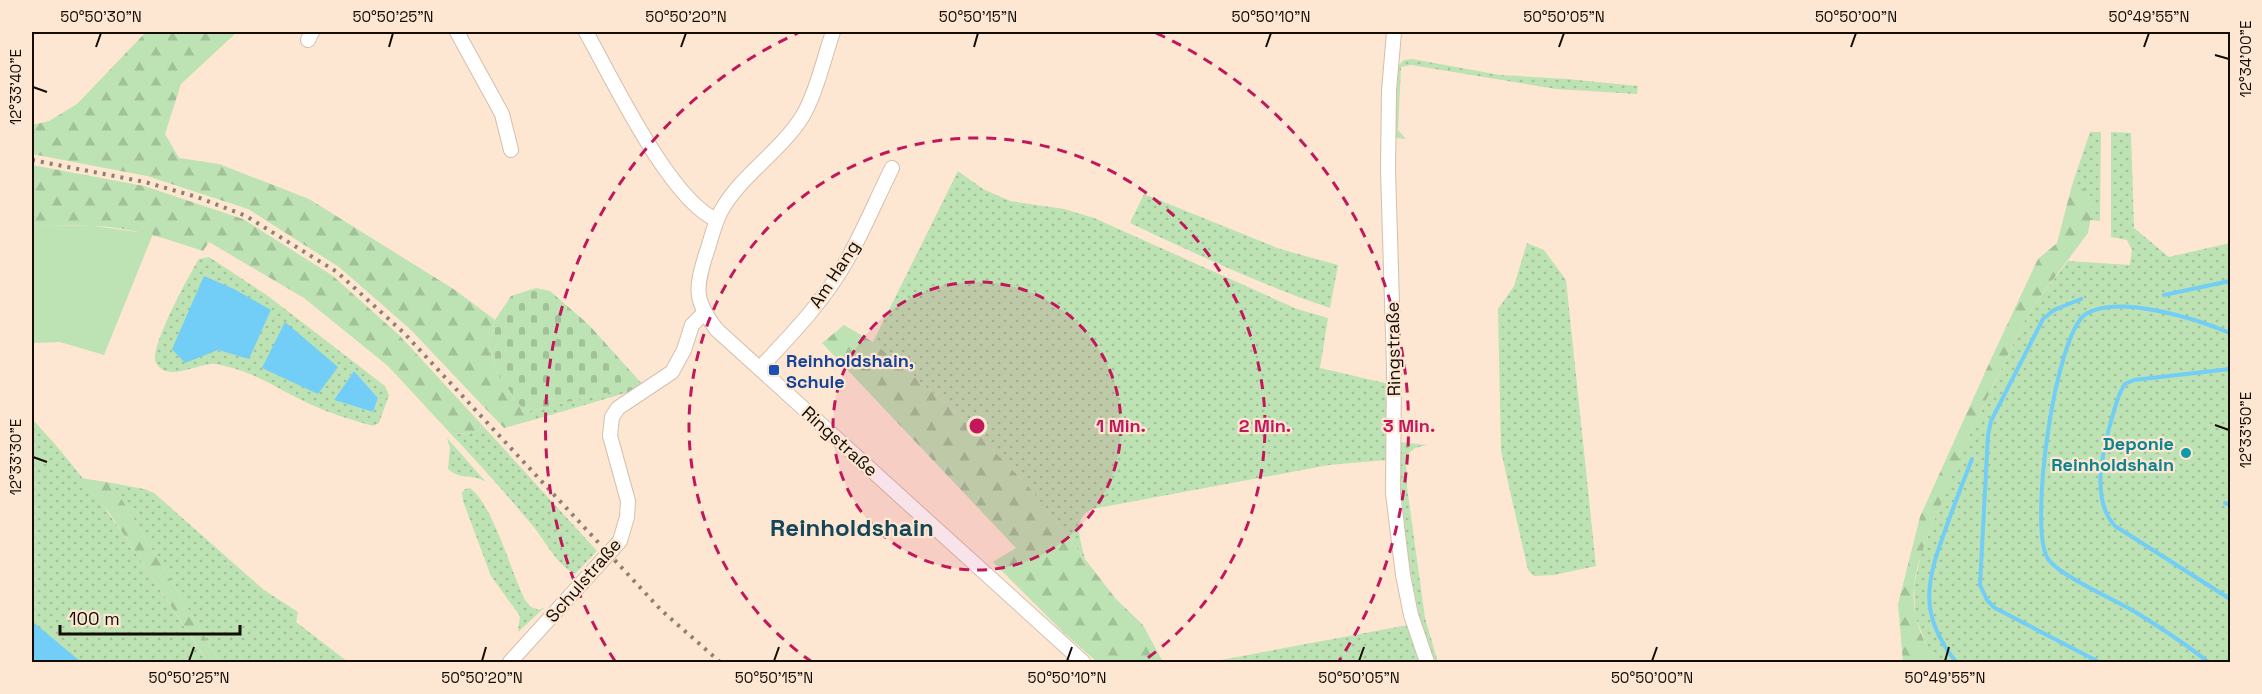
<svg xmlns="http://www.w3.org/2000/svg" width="2262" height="694" font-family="'Space Grotesk',sans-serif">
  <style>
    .grass { fill: url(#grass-dots); fill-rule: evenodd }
    .forest { fill: url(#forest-firs) }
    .cemetery { fill: url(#cemetery-stones) }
    .green { fill: #bde2b3 }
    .water { fill: #72cef6 }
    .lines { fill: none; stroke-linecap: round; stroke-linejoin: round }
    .stream { stroke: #72cef6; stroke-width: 4 }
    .minor-casing { stroke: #d5bfab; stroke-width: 16 }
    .minor { stroke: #fff; stroke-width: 14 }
    .rail { stroke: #8e7f71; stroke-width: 4; stroke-dasharray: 3 6; stroke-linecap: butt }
    .ticks { fill: none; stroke: #140d06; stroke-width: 2 }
    .ring { fill: none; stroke: #c2185b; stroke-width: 3; stroke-dasharray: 10 8 }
    .transit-dot { fill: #1a4fb4; stroke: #fde7d2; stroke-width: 2 }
    .culture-dot { fill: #0f9aa8; stroke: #fde7d2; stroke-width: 2 }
    .labels { text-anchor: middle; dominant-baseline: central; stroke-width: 4.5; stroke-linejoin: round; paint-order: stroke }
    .street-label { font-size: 18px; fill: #140d06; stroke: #fde7d2 }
    .transit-label { font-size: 18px; font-weight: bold; fill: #164399; stroke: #fde7d2; text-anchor: start }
    .culture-label { font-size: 18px; font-weight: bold; fill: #0d838f; stroke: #fde7d2; text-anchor: end }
    .district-label { font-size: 24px; font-weight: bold; fill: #144558; stroke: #fde7d2 }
    .centre { fill: #c2185b; stroke: #fde7d2; stroke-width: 3 }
    .ring-label { font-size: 18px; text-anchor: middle; font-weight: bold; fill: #c2185b; stroke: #fde7d2; stroke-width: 4.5; stroke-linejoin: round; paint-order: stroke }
    .neatline { fill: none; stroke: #140d06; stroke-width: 2 }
    .ticks-label { font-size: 15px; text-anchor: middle; fill: #140d06 }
  </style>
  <defs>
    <pattern id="grass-dots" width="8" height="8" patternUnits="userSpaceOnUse" patternTransform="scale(1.5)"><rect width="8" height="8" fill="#bde2b3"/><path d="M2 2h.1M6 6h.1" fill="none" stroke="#a2c198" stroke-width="1.8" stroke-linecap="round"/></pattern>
    <pattern id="forest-firs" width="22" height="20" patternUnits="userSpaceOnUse" patternTransform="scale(1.5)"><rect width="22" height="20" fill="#bde2b3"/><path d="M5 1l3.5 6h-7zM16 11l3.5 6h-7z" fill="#a2c198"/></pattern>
    <pattern id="cemetery-stones" width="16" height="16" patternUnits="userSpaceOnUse" patternTransform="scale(1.5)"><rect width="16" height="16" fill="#bde2b3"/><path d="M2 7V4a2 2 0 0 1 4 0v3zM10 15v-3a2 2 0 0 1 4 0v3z" fill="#a2c198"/></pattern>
  </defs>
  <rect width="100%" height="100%" fill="#fde7d2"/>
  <g class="grass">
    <polygon points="1412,59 1500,75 1567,79 1638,86 1637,94 1556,89 1411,65 1401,67 1398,130 1406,139 1394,138 1397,67 1404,60"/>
    <path d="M2090,132H2101L2100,221L2090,220C2093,200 2093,191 2072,185Z"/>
    <polygon points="2111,132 2131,133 2134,228 2169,257 2230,243 2230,662 1938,662 1928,649 1915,616 1914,586 1921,554 1959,457 2023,324 2031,309 2068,261 2130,265 2132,250 2127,240 2111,237"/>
    <path d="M958,171L983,189L1010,201L1064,209L1094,218L1297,309L1328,318L1320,368L1389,384L1387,460L1329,465L1092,509C1071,519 1081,541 1085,559L1028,486L959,415L873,342Z"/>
    <path d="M1144,194L1280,249L1338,265L1330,308C1262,285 1196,254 1130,223Z"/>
    <polygon points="1527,243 1544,250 1566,280 1596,566 1554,575 1534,576 1528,570 1501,451 1498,309 1514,286"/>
    <path d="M209,257L268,296L385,386L389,395L379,423L373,426C352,420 332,414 312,405C284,393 258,374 229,367C223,366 217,363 211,364C195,365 167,382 156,363C148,350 190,273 199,259ZM271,310L249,358L218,350ZM354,371L378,398L373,412L334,400Z"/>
    <polygon points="610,392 629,392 533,420 525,412"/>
    <path d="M32,419C101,491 152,580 208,662H32Z"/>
    <path d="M483,426L597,551L575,574C556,564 546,542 533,526C506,494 479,463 450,433C462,434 475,436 483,426Z"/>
    <path d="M447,438L486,482C472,473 462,481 448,469L450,448Z"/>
    <path d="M1400,442L1427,445L1415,448L1409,453L1406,461L1407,487L1425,618L1438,662H1431C1411,591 1400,517 1400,442Z"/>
    <polygon points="112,483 144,489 154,493 264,590 298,612 296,622 348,662 220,662"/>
    <path d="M470,488C493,505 511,572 525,600L531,607L539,610L545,607L518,632L520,616L491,576L463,501L462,493L465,489Z"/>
    <polygon points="1408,625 1420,662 1223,662 1221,660"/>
  </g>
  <g class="forest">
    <polygon points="146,32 237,32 181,84 165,134 179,158 219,164 309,199 455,290 495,320 489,345 497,373 533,420 504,428 410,329 339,267 248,209 147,176 32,154 32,125 49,121 77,104"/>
    <path d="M32,165L144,186L243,219L333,276L400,336L483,426C475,436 462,434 450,433L388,366L304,298L209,242L203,251C167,239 132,227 93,226C73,225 52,226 32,225Z"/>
    <path d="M2072,185L2085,189L2091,196L2092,211L2088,233L2031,309L2023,324C1993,386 1962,447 1938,512C1928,536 1917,560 1914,586C1911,614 1921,641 1938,662H1903L1898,604L1920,517L1992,357L2038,259L2057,243Z"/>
    <polygon points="844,325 873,342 959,415 1028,486 1116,599 1143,625 1163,662 1097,662 1064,633 993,562 1016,548 822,343"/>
    <polygon points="81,478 112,483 220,662 208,662 110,514"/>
  </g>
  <polygon class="cemetery" points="536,288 550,291 589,325 643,385 629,392 610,392 525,412 497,373 489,345 495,320 511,296"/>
  <polygon class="green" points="32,225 94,226 153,234 104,355 60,342 32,343"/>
  <g class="water">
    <polygon points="204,276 234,289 271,310 249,359 218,350 185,363 172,349"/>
    <polygon points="285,322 338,367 318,394 262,368"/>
    <polygon points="354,371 378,398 373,412 334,400"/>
    <polygon points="32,621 81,662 32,662"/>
  </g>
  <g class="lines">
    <g class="stream">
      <polyline points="2164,295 2230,281"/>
      <polyline points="2081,299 2054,310 2043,319 1991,421 1988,435 1980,585 1987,600 1995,608 2099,662"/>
      <path d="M2230,369L2134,380L2125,384C2119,392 2116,404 2113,414C2104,446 2089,498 2115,526L2230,599"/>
      <polyline points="2225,503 2230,505"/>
      <path d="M1956,662C1918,614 1926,582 1946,528C1954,505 1963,482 1972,459"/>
      <path d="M2208,662C2186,644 2161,628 2137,613C2116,600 2061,577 2048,559C2028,529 2055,333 2086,314C2118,294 2197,319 2230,333"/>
    </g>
    <defs>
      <g id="minor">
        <polyline points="457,32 502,114 511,150"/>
        <path d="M586,32C612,78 670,201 717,220"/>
        <path d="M833,32C824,58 816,94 802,117C780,152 741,175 721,211C714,224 711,240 706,254C695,290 694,300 717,330L1083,662"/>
        <polyline points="1394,32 1389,91 1388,170 1394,368 1393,493 1403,575 1411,615 1427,662"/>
        <polyline points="308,40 312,32"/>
        <path d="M760,368C791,335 825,300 847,260C864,230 877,198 892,168"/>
        <polyline points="510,662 620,541 627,517 628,501 610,436 612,417 618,408 672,372 684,350 692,325 704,313"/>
      </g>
    </defs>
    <use href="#minor" class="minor-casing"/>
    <use href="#minor" class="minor"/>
    <polyline class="rail" points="32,160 145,182 197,197 246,216 337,272 404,333 661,610 720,662"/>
  </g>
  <path class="ticks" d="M96,47L101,33M389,47L393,33M681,47L686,33M974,47L978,33M1266,47L1271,33M1559,47L1564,33M1851,47L1856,33M2144,47L2149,33M2215,55L2229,59M33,87L47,92M2215,425L2229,430M33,457L47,462M189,661L194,647M482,661L486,647M774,661L779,647M1067,661L1072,647M1359,661L1364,647M1652,661L1657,647M1945,661L1949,647"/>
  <circle cx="977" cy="426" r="144" fill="#c2185b" fill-opacity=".12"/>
  <g class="ring">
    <circle cx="977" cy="426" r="144"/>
    <path d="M812 662A288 288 0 1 1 1142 662"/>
    <path d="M615 661A432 432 0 0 1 798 33M1156 33A432 432 0 0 1 1339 661"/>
  </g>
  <rect class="transit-dot" x="768" y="364" width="12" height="12" rx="3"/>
  <circle class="culture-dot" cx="2186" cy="453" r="6"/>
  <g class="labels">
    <g class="street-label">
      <text transform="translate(834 274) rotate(-57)">Am Hang</text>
      <text transform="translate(1393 349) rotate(-91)">Ringstraße</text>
      <text transform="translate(840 441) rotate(42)">Ringstraße</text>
      <text transform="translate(583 580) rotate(-49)">Schulstraße</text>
    </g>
    <g class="transit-label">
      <text x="786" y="360">Reinholdshain,<tspan x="786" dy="21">Schule</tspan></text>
    </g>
    <g class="culture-label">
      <text x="2174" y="443">Deponie<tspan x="2174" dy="21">Reinholdshain</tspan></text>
    </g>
    <g class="district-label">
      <text x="852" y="527">Reinholdshain</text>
    </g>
  </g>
  <circle cx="977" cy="426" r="9" class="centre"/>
  <g class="ring-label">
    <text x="1121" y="432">1 Min.</text>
    <text x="1265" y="432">2 Min.</text>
    <text x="1409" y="432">3 Min.</text>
  </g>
  <rect width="2262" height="694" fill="none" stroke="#fde7d2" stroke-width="66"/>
  <path d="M60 625v9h180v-9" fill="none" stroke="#140d06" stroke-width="3"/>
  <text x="69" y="625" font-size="18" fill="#140d06" stroke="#fde7d2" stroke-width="4.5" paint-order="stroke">100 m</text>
  <rect x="33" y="33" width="2196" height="628" class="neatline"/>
  <g class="ticks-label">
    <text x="101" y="22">50°50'30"N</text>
    <text x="393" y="22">50°50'25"N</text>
    <text x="686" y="22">50°50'20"N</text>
    <text x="978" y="22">50°50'15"N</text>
    <text x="1271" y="22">50°50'10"N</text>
    <text x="1564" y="22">50°50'05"N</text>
    <text x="1856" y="22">50°50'00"N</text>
    <text x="2149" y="22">50°49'55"N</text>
    <text transform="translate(2246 59) rotate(-90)" y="5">12°34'00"E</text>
    <text transform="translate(16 87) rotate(-90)" y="5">12°33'40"E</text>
    <text transform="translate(2246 430) rotate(-90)" y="5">12°33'50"E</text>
    <text transform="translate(16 457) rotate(-90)" y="5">12°33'30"E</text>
    <text x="189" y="683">50°50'25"N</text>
    <text x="482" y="683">50°50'20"N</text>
    <text x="774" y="683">50°50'15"N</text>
    <text x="1067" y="683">50°50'10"N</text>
    <text x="1359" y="683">50°50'05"N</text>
    <text x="1652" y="683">50°50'00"N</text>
    <text x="1945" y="683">50°49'55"N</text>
  </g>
</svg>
